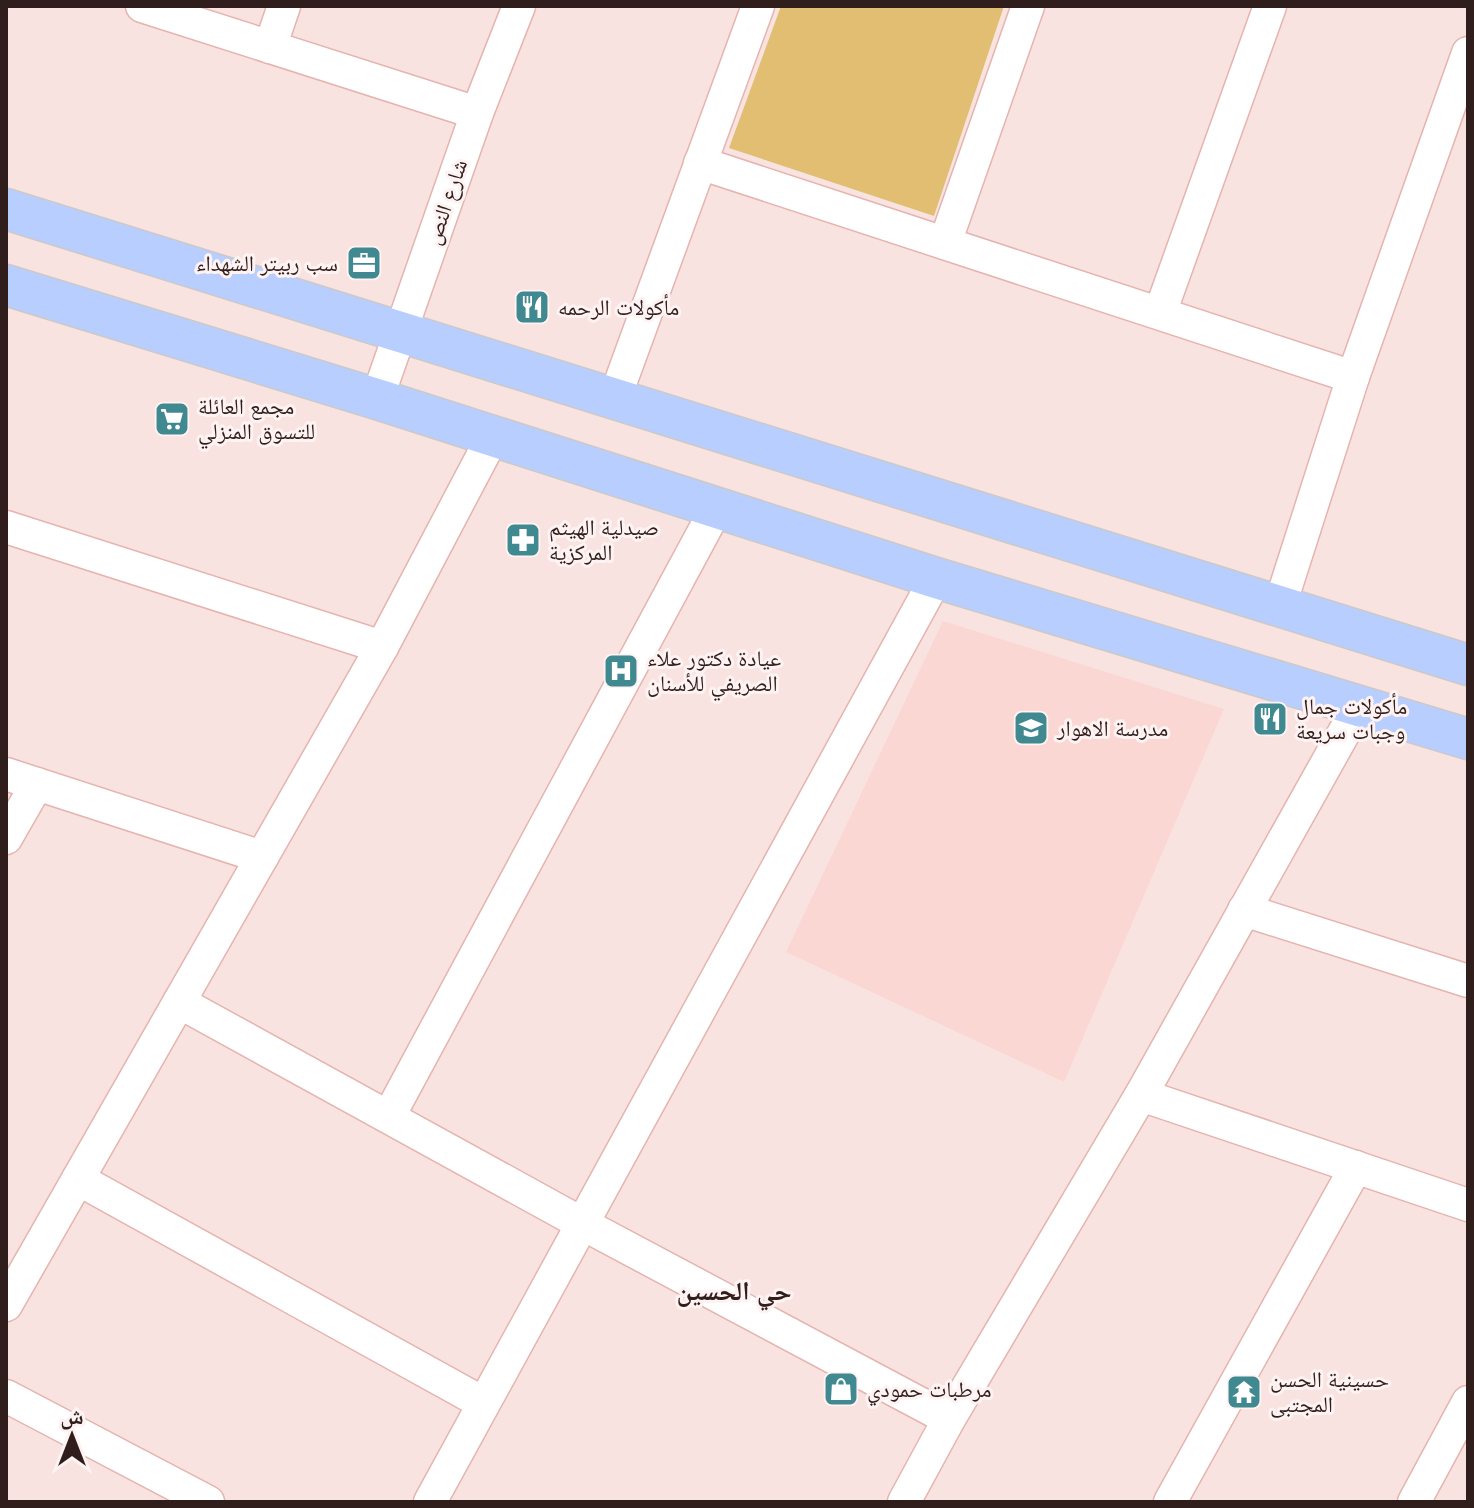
<svg xmlns="http://www.w3.org/2000/svg" width="1474" height="1508" font-family="Arial,'Noto Naskh Arabic',sans-serif">
  <style>
    .built { fill: #fbd7d4 }
    .green { fill: #e2be72 }
    .lines { fill: none; stroke-linecap: round; stroke-linejoin: round }
    .minor-casing { stroke: #e5b4af; stroke-width: 35 }
    .major-casing { stroke: #cdc9c9; stroke-width: 43 }
    .minor { stroke: #fff; stroke-width: 32 }
    .major { stroke: #b7cefe; stroke-width: 40 }
    .labels { text-anchor: middle; dominant-baseline: central; stroke-width: 6; stroke-linejoin: round; paint-order: stroke }
    .street-label { font-size: 22px; fill: #301e1c; stroke: #fef3f2 }
    .poi-label { font-size: 22px; fill: #301e1c; stroke: #fef3f2; text-anchor: start }
    .quarter-label { font-size: 26px; font-weight: bold; fill: #301e1c; stroke: #fef3f2 }
  </style>
  <rect width="100%" height="100%" fill="#f8e3e1"/>
  <polygon class="built" points="943,621 1224,709 1064,1082 786,952"/>
  <polygon class="green" points="781,6 1004,6 934,216 729,148"/>
  <g class="lines">
    <defs>
      <g id="minor">
        <polyline points="142,6 477,113"/>
        <polyline points="270,47 284,6"/>
        <polyline points="700,163 1353,377"/>
        <polyline points="945,243 1028,6"/>
        <polyline points="1160,313 1270,6"/>
        <polyline points="377,399 477,113 519,6"/>
        <polyline points="614,400 758,6"/>
        <polyline points="6,527 382,647"/>
        <polyline points="1280,605 1353,377 1468,53"/>
        <polyline points="6,774 262,857"/>
        <polyline points="6,838 37,784"/>
        <polyline points="1244,910 1468,981"/>
        <polyline points="179,1002 581,1223 949,1419"/>
        <polyline points="1141,1095 1468,1205"/>
        <polyline points="389,1116 716,509"/>
        <polyline points="78,1179 483,1403"/>
        <polyline points="6,1305 382,647 492,438"/>
        <polyline points="6,1396 208,1502"/>
        <polyline points="430,1502 936,578"/>
        <polyline points="904,1502 949,1419 1141,1095 1360,704"/>
        <polyline points="1170,1502 1356,1167"/>
        <polyline points="1414,1502 1468,1402"/>
      </g>
      <g id="major">
        <polyline points="6,209 1468,665"/>
        <polyline points="6,285 377,399 936,578 1468,739"/>
      </g>
    </defs>
    <use href="#minor" class="minor-casing"/>
    <use href="#major" class="major-casing"/>
    <use href="#minor" class="minor"/>
    <use href="#major" class="major"/>
  </g>
  <defs>
    <symbol id="office-square" viewBox="-11 -11 22 22"><rect x="-9" y="-9" width="18" height="18" rx="4" fill="#418990" stroke="#fef3f2"/><path d="M-6-3h4V-5.5h4V-3h4V5H-6ZM-1-4.5V-3h2v-1.5ZM-6 0V1H6V0Z" fill="#fff"/></symbol>
    <symbol id="restaurant-square" viewBox="-11 -11 22 22"><rect x="-9" y="-9" width="18" height="18" rx="4" fill="#418990" stroke="#fef3f2"/><path d="M-5-6h1v4h1v-4h1v4h1v-4h1v5L-1.5 .5V6h-2V.5L-5-1ZM5-6V6H3V1.5H1.5Q1.5-4 5-6Z" fill="#fff"/></symbol>
    <symbol id="supermarket-square" viewBox="-11 -11 22 22"><rect x="-9" y="-9" width="18" height="18" rx="4" fill="#418990" stroke="#fef3f2"/><path d="M-6-5.5h2.5l.6 2H6L4.5 2H-2.5L-4.4-4H-6ZM-1.5 3.2a1.3 1.3 0 1 0 .1 0ZM3 3.2a1.3 1.3 0 1 0 .1 0Z" fill="#fff"/></symbol>
    <symbol id="pharmacy-square" viewBox="-11 -11 22 22"><rect x="-9" y="-9" width="18" height="18" rx="4" fill="#418990" stroke="#fef3f2"/><path d="M-2-6h4v4h4v4h-4v4h-4v-4h-4v-4h4Z" fill="#fff"/></symbol>
    <symbol id="hospital-square" viewBox="-11 -11 22 22"><rect x="-9" y="-9" width="18" height="18" rx="4" fill="#418990" stroke="#fef3f2"/><path d="M-5-5h3v3.5h4V-5h3V5h-3V1.5h-4V5h-3Z" fill="#fff"/></symbol>
    <symbol id="school-square" viewBox="-11 -11 22 22"><rect x="-9" y="-9" width="18" height="18" rx="4" fill="#418990" stroke="#fef3f2"/><path d="M0-5L7-2L0 1L-7-2ZM-4 1L0 2.5L4 1V4Q0 6-4 4Z" fill="#fff"/></symbol>
    <symbol id="shop-square" viewBox="-11 -11 22 22"><rect x="-9" y="-9" width="18" height="18" rx="4" fill="#418990" stroke="#fef3f2"/><path d="M-5-2.5h2.3a2.7 3.5 0 0 1 5.4 0H5L5.5 6h-11ZM-1.5-2.5h3a1.5 2.3 0 0 0-3 0Z" fill="#fff"/></symbol>
    <symbol id="temple-square" viewBox="-11 -11 22 22"><rect x="-9" y="-9" width="18" height="18" rx="4" fill="#418990" stroke="#fef3f2"/><path d="M0-6L5-2H3V0L6.5 2.5H4V6H1.5V3h-3V6H-4V2.5H-6.5L-3 0V-2H-5Z" fill="#fff"/></symbol>
  </defs>
  <g fill-rule="evenodd">
    <use href="#office-square" x="344" y="243" width="40" height="40"/>
    <use href="#restaurant-square" x="512" y="287" width="40" height="40"/>
    <use href="#supermarket-square" x="152" y="399" width="40" height="40"/>
    <use href="#pharmacy-square" x="503" y="520" width="40" height="40"/>
    <use href="#hospital-square" x="601" y="651" width="40" height="40"/>
    <use href="#restaurant-square" x="1250" y="699" width="40" height="40"/>
    <use href="#school-square" x="1011" y="708" width="40" height="40"/>
    <use href="#shop-square" x="821" y="1369" width="40" height="40"/>
    <use href="#temple-square" x="1224" y="1372" width="40" height="40"/>
  </g>
  <g class="labels">
    <g class="street-label">
      <text transform="translate(446 202) rotate(-71)">شارع النص</text>
    </g>
    <g class="poi-label">
      <text x="338" y="263" text-anchor="end">سب ربيتر الشهداء</text>
      <text x="558" y="307">مأكولات الرحمه</text>
      <text x="198" y="406">مجمع العائلة<tspan x="198" dy="25">للتسوق المنزلي</tspan></text>
      <text x="549" y="527">صيدلية الهيثم<tspan x="549" dy="25">المركزية</tspan></text>
      <text x="647" y="658">عيادة دكتور علاء<tspan x="647" dy="25">الصريفي للأسنان</tspan></text>
      <text x="1296" y="706">مأكولات جمال<tspan x="1296" dy="25">وجبات سريعة</tspan></text>
      <text x="1057" y="728">مدرسة الاهوار</text>
      <text x="1270" y="1379">حسينية الحسن<tspan x="1270" dy="25">المجتبى</tspan></text>
      <text x="867" y="1389">مرطبات حمودي</text>
    </g>
    <g class="quarter-label">
      <text x="734" y="1291">حي الحسين</text>
    </g>
  </g>
  <rect width="1474" height="1508" fill="none" stroke="#301e1c" stroke-width="16"/>
  <g transform="translate(72 1436)" stroke="#fef3f2" stroke-width="6" paint-order="stroke">
  <path d="M0-6L14 30L0 20L-14 30Z" fill="#301e1c"/>
  <text y="-12" font-size="22" font-weight="bold" text-anchor="middle" fill="#301e1c">ش</text>
  </g>
</svg>
